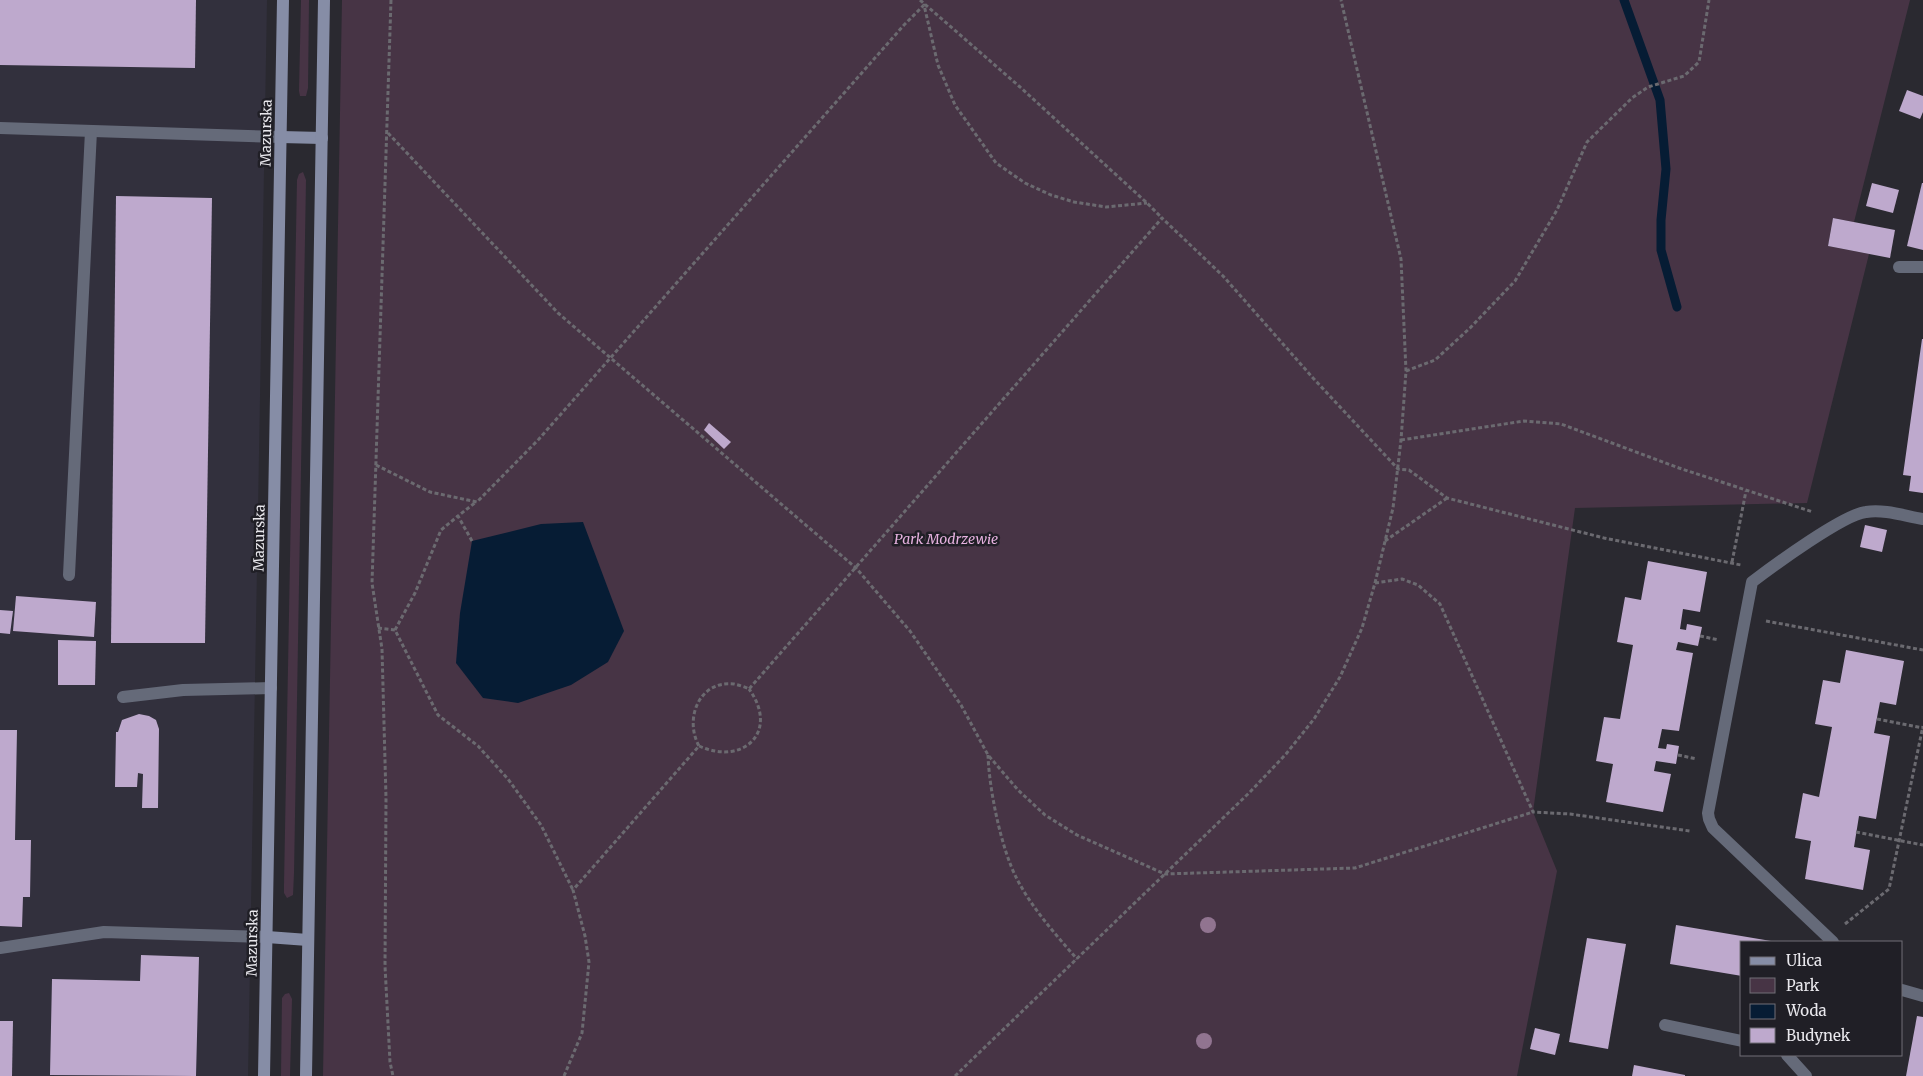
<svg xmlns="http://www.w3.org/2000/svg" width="1923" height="1076" font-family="Merriweather,serif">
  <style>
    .built { fill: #32303d }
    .green { fill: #473445 }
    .water { fill: #061c34 }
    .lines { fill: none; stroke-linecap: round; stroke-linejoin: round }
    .stream { stroke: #061c34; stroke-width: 9 }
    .building { fill: #bea9cd }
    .path { stroke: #6b6a70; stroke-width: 3; stroke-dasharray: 4 2.5; stroke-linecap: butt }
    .service { stroke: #656a79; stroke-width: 12 }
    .secondary { stroke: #868da6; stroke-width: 12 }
    .tree { fill: #917490 }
    .labels { text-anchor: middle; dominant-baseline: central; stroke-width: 5; stroke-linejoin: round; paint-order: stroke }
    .street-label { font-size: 14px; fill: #e9e8ed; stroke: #201f26 }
    .park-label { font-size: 14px; font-style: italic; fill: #e6b1df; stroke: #201f26 }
  </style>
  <rect width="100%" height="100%" fill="#2a2930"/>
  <polygon class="built" points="0,0 267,0 248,1076 0,1076"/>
  <g class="green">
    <polygon points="301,0 309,0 308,88 306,96 300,96 299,91"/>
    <polygon points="342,0 1910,0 1854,222 1833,218 1828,246 1869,254 1807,503 1575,508 1533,812 1557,871 1517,1076 323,1076"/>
    <polygon points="303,172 306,180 294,873 293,895 287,898 284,893 284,885 297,180 299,174"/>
    <polygon points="289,993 292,999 290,1076 281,1076 282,998 285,994"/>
  </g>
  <polygon class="water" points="583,522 624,631 608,662 571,685 518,703 483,698 456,663 460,613 472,541 541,524"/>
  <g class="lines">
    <polyline class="stream" points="1624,0 1660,100 1666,169 1661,220 1661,250 1677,307"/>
  </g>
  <g class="building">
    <polygon points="0,0 196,0 195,68 0,65"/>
    <polygon points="1907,90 1923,96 1923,112 1920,119 1899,111"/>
    <polygon points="1872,183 1899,190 1893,213 1866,206"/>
    <polygon points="1922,183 1923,183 1923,250 1907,246"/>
    <polygon points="116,196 212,198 205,643 111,643"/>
    <polygon points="1833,218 1895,230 1890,258 1828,246"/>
    <polygon points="1922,339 1923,339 1923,493 1909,491 1911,476 1903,475"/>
    <polygon points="709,423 731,442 724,449 704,430"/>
    <polygon points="1865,525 1887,530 1882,552 1860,547"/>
    <polygon points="1648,561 1707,572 1700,612 1683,609 1680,629 1686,630 1687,624 1702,627 1698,646 1678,642 1676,650 1693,653 1679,731 1662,729 1658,748 1666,749 1667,744 1679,746 1676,764 1656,761 1654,771 1671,774 1663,812 1606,802 1613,764 1596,761 1604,717 1620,719 1633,645 1617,642 1625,597 1641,600"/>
    <polygon points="16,596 96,602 94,637 13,631"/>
    <polygon points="0,610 13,611 10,634 0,633"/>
    <polygon points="58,640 96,641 95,685 58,685"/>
    <polygon points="1846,650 1904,661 1896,705 1880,702 1874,733 1890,736 1876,819 1859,816 1854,847 1870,850 1863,890 1805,879 1811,841 1795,838 1803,793 1819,797 1832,727 1815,724 1823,680 1840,683"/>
    <polygon points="139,714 149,716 156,720 159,729 158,808 142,808 143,774 138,773 137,787 115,787 116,732 118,732 122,720"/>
    <polygon points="0,730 17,730 15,840 31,840 30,897 23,897 22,927 0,926"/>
    <polygon points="1676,925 1771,941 1771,942 1742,942 1742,976 1670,964"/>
    <polygon points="1587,938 1626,944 1608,1049 1569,1042"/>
    <polygon points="141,955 199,957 196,1076 50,1075 52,979 140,981"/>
    <polygon points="1917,1016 1923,1017 1923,1076 1906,1076"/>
    <polygon points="0,1021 13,1021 12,1076 0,1076"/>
    <polygon points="1535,1028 1560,1034 1555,1055 1530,1049"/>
    <polygon points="1634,1065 1685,1075 1685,1076 1632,1076"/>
  </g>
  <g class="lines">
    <g class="path">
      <polyline points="391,0 372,583 382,649 386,798 385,966 390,1062 393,1076"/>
      <polyline points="920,0 1020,87 1147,203 1162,218"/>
      <polyline points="388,133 558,313 856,568 910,631 961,705 988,755 1018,790 1045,815 1077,835 1165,874 1355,868 1533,812"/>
      <polyline points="1406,371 1435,360 1470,328 1515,281 1557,210 1587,142 1632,98 1648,87 1684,76 1699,62 1709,0"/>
      <polyline points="1401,440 1524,421 1561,424 1679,468 1813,512"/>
      <polyline points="376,465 430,492 477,502 539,439 904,25 924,5 938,65 955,105 996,163 1025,183 1051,195 1074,202 1106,207 1147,203"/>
      <polyline points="472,541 458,516 476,502"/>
      <polyline points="1385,541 1447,498"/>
      <polyline points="1732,562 1746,491"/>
      <polyline points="1375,583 1402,579 1418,585 1440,604 1533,812 1570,814 1690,831"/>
      <polyline points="1766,621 1923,650"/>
      <polyline points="378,628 395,630 438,715 478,746 508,779 541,825 573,890"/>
      <polyline points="395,630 415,593 441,530 458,516"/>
      <polyline points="1700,636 1719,640"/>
      <polyline points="1877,719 1923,728"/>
      <path d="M699,746C743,766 780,732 749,689"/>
      <path d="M988,755C989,788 1001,849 1017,879C1032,908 1055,934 1077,959"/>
      <polyline points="1678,755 1697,759"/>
      <polyline points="1856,832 1923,845"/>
      <polyline points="1845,924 1889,889 1923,726"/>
      <path d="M564,1076L582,1033L589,962L585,936L573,890L699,746C684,719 699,680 734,684C739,685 745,687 749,689L1162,218L1223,276L1313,378L1398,469L1409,470L1447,498L1604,538L1741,565"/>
      <polyline points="955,1076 1250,792 1286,754 1314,719 1340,677 1362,628 1375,583 1393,508 1401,440 1406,371 1401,259 1341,0"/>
    </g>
    <g class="service">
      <polyline points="0,128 281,137"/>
      <polyline points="1899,267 1923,267"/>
      <polyline points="69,575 91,131"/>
      <polyline points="123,697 183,690 271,688"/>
      <path d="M1833,942L1713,828L1709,819L1708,813L1752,582C1773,566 1844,514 1866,512C1884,509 1905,516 1923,519"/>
      <polyline points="0,948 104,932 267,937"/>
      <polyline points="1902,990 1923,996"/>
      <polyline points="1665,1025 1742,1041"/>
      <polyline points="1787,1055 1806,1076"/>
    </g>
    <g class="secondary">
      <polyline points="281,137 322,138"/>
      <polyline points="267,937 308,940"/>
      <polyline points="264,1076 283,0"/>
      <polyline points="306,1076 324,0"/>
    </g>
  </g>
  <g class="tree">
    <circle cx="1208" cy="925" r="8"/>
    <circle cx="1204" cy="1041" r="8"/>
  </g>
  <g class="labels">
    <g class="street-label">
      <text transform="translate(266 133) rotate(-89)">Mazurska</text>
      <text transform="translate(259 538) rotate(-89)">Mazurska</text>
      <text transform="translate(252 943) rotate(-89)">Mazurska</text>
    </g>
    <g class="park-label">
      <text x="946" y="539">Park Modrzewie</text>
    </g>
  </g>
  <rect x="1740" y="941" width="162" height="115" fill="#201f26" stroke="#706f76"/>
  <rect x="1750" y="957" width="25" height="8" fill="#868da6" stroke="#706f76"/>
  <text x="1786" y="966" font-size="15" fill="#e9e8ed">Ulica</text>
  <rect x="1750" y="978" width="25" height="15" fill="#473445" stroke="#706f76"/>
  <text x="1786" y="991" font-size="15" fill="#e9e8ed">Park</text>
  <rect x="1750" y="1004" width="25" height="15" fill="#061c34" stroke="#706f76"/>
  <text x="1786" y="1016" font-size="15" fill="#e9e8ed">Woda</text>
  <rect x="1750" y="1028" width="25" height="15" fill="#bea9cd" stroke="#706f76"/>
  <text x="1786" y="1041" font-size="15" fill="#e9e8ed">Budynek</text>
</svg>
